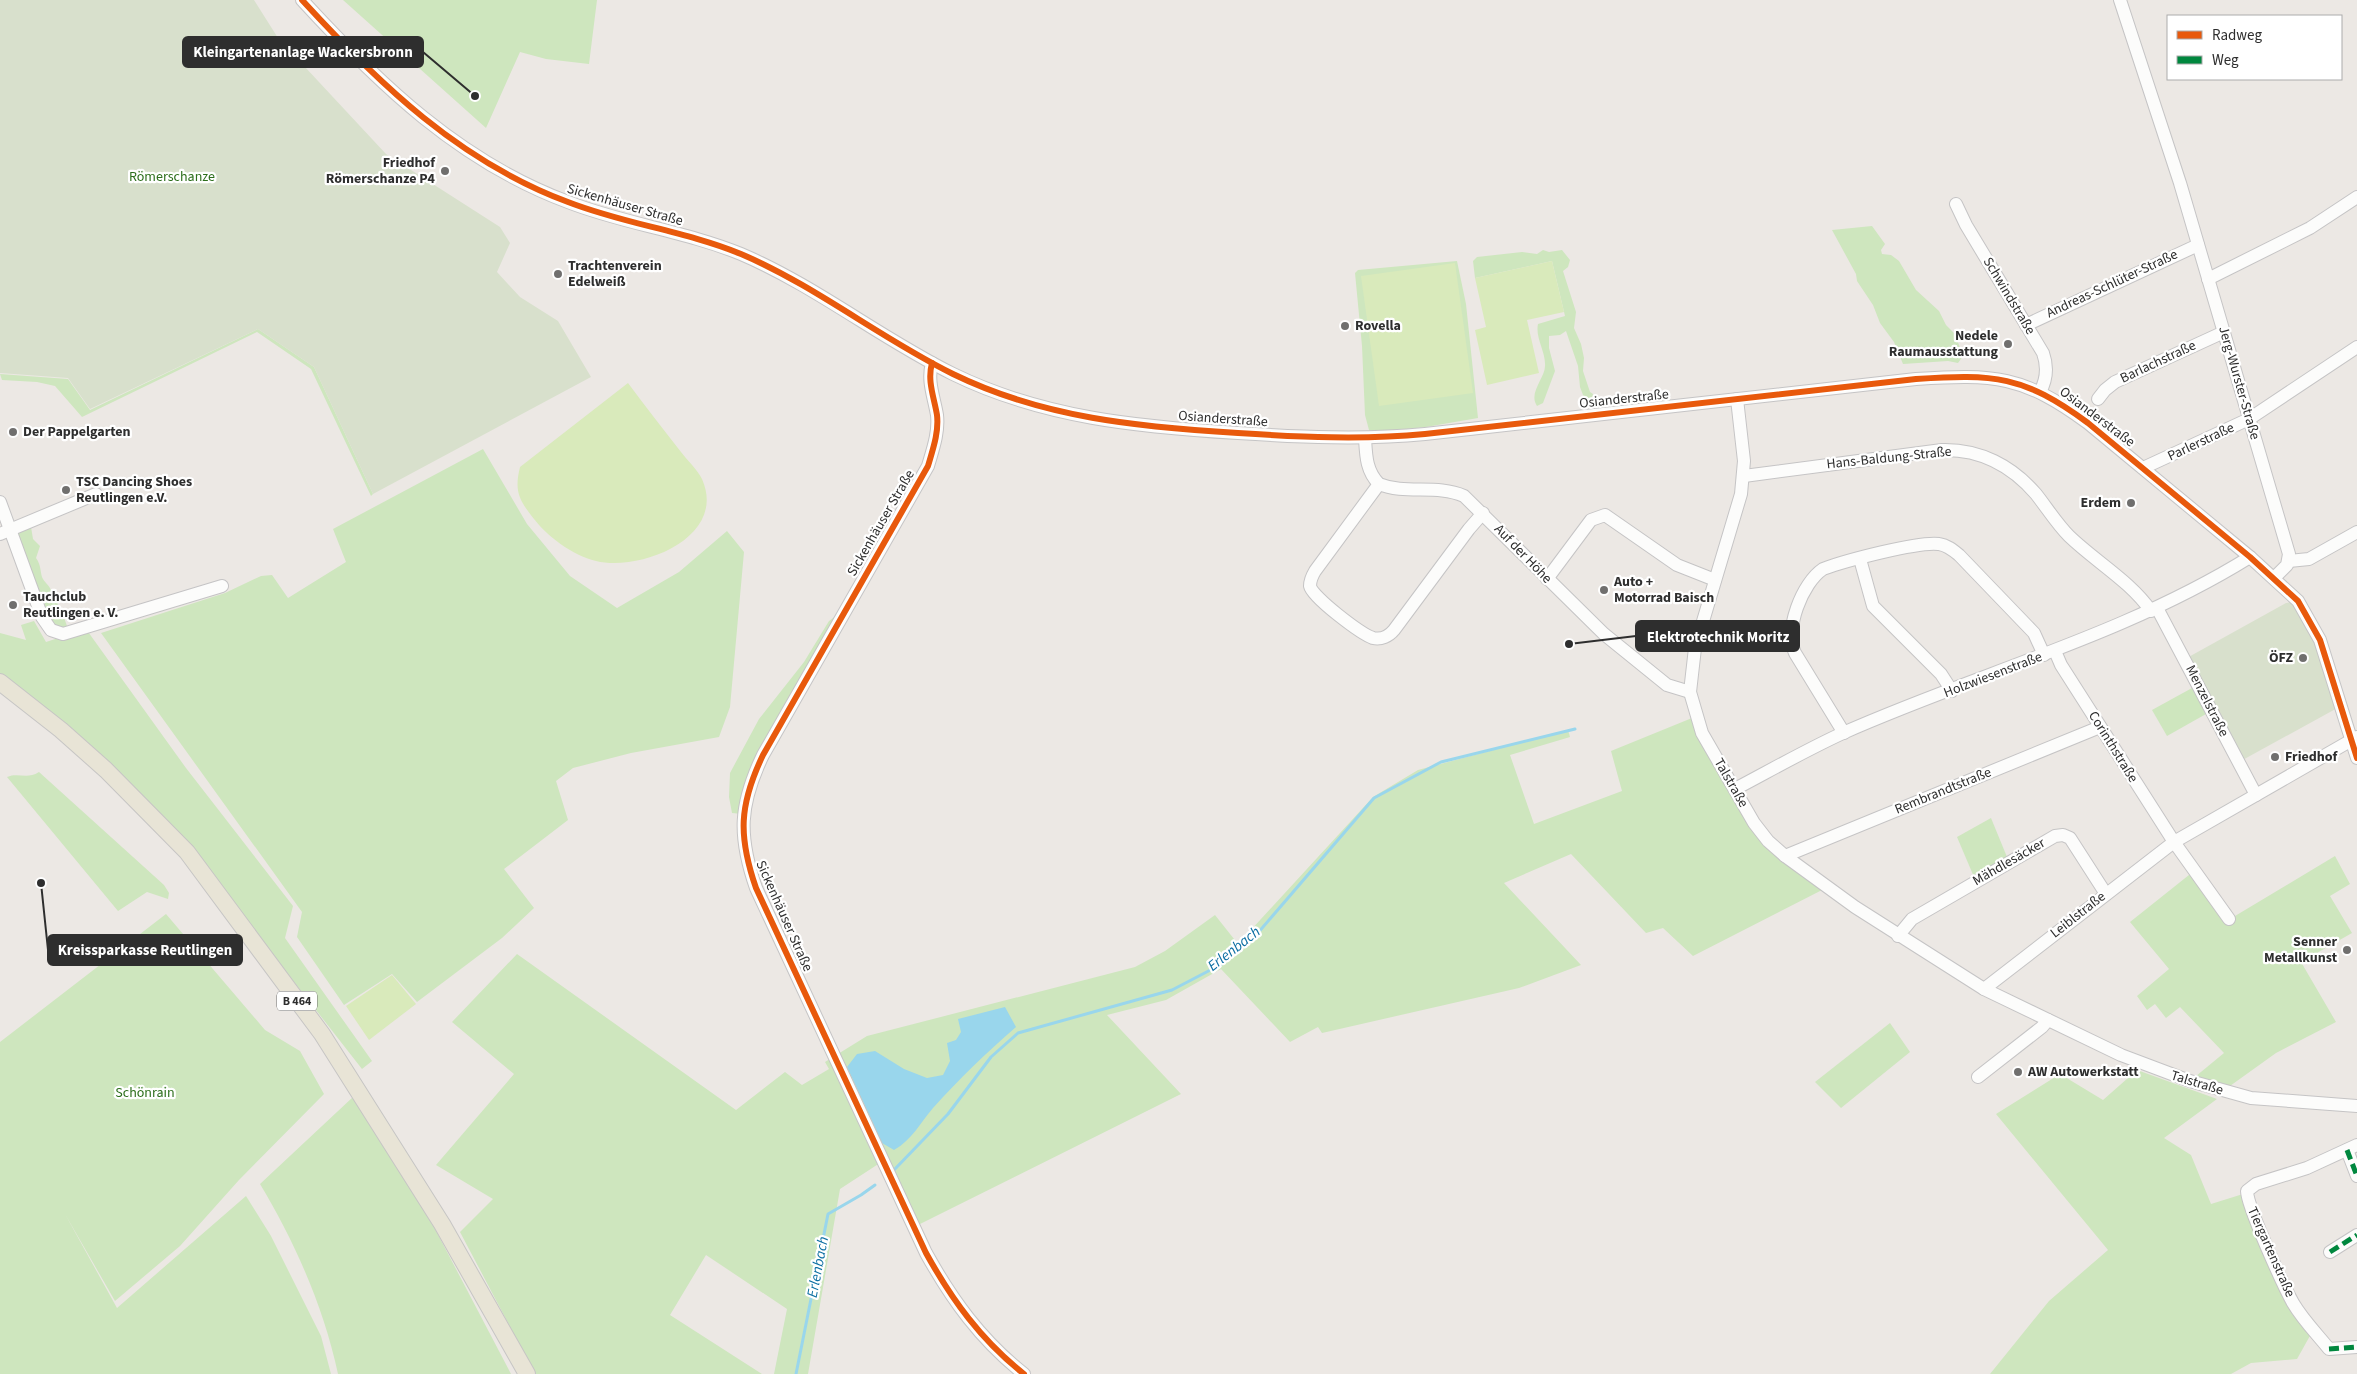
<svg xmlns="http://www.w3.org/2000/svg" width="2357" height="1374" font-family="'Source Sans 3',sans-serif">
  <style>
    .green { fill: #cee6be }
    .cemetery { fill: #d8e0cc }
    .pitch { fill: #d9eabb }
    .water { fill: #99d6ec }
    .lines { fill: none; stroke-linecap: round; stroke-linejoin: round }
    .stream { stroke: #99d6ec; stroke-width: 3 }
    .minor-casing { stroke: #c5c4c5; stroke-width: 14 }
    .major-casing { stroke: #c6c5c4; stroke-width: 18 }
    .minor { stroke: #fcfcfb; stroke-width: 12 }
    .major { stroke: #e8e4d6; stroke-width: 16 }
    .quiet { stroke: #00873e; stroke-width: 5; stroke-dasharray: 10 5; stroke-linecap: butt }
    .cycleway-casing { stroke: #fff; stroke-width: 9 }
    .cycleway { stroke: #e8590c; stroke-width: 6 }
    .poi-dot { fill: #706f6e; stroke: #fff; stroke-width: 2 }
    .labels { text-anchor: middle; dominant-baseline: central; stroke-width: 4.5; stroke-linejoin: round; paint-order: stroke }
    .shield { fill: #fff; stroke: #6d6d6d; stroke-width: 1 }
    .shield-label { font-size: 12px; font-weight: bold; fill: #2e2e2e }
    .poi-label { font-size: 14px; font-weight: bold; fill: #2e2e2e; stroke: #fff; text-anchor: start }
    .park-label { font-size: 14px; fill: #2c6e1b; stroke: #fff }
    .street-label { font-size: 14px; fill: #2e2e2e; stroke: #fff }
    .water-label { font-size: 15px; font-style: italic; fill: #0d6fa3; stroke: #fff }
    .leader { fill: none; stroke: #2e2e2e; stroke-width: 2 }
    .callout-dot { fill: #2e2e2e; stroke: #fff; stroke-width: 2 }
    .callout { fill: #2e2e2e; stroke: #2e2e2e; stroke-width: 2 }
    .callout-label { font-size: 15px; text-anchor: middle; font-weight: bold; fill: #fff }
  </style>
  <rect width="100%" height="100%" fill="#ece8e4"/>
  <g class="green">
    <polygon points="343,0 597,0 589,64 546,59 520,52 486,128"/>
    <polygon points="1872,226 1885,244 1881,250 1882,254 1891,255 1899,261 1916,290 1939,311 1946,325 1955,334 1963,356 1958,363 1948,361 1903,364 1894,342 1880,323 1873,305 1857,281 1856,274 1832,230"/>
    <path d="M1543,250L1549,252L1562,250L1570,260L1568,267L1563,271L1576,312L1574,328L1581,344L1584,358L1583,371L1590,392L1593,394L1591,403H1586L1580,387L1578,366L1566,331L1560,335L1549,336V348L1555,371L1543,403L1537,406C1528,393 1545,378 1545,366C1546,352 1535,338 1538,324L1565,316L1552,261L1475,278L1473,261L1477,257L1522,252L1537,254Z"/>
    <polygon points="1457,261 1466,304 1478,418 1426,427 1376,432 1369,430 1365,415 1362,346 1355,273 1358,270"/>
    <polygon points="258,329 314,367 373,494 371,496 311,369 257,332 82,417 55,386 37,382 2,380 0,374 68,379 90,410"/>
    <polygon points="483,449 527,524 570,576 617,608 679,572 727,531 744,552 730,707 719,737 631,753 573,768 556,781 568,820 504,869 534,908 502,938 417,1002 392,974 344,1005 297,937 302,912 101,633 225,593 261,576 272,575 288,598 346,562 333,529"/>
    <path d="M31,527L33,539L40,546L36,558C41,565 40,570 42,577C44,582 49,585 51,590C57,602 63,613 67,626L64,629L53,627L46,617L12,531Z"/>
    <polygon points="848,607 762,755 742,814 732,813 729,797 730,773 759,719 804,662 829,621"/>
    <polygon points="34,621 46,642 86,629 186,768 293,906 285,938 372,1061 362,1069 190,849 0,674 0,633 26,640 21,625"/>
    <polygon points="2192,688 2206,714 2167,736 2152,710"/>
    <polygon points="1692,718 1750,825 1824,889 1693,956 1663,928 1646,933 1571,854 1504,883 1581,965 1519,988 1322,1033 1318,1027 1290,1042 1221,969 1166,1000 1107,1015 1181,1094 916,1226 886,1159 840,1189 808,1374 774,1374 787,1309 706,1255 670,1315 762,1374 535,1374 460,1232 493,1199 436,1165 514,1074 452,1022 517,954 736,1110 785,1072 802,1085 829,1069 825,1062 867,1036 1135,967 1165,951 1215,915 1238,944 1373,797 1418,770 1568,730 1570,737 1510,755 1534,824 1622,791 1611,751"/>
    <path d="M39,772L164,885L169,893L168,899L147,892L118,911L7,777C19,772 26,780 39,772Z"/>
    <polygon points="1991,818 2007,857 1974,877 1957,837"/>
    <polygon points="2335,856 2350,884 2330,896 2352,933 2301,962 2336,1022 2276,1053 2223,1091 2190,1081 2224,1053 2180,1007 2166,1018 2155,1004 2147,1010 2137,996 2169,969 2130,922 2194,871 2230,919"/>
    <polygon points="166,914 265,1030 300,1051 324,1094 239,1180 180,1246 115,1301 65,1214 117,1308 246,1196 271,1236 321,1336 331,1374 0,1374 0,1042"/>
    <polygon points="1890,1023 1910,1052 1841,1108 1815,1082"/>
    <polygon points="2137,1070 2217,1099 2164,1138 2191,1155 2211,1204 2243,1194 2311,1334 2297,1359 2251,1363 2231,1374 1990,1374 2049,1301 2108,1250 1996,1114 2060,1074 2103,1100"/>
    <path d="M353,1097L434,1227L511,1374H338C324,1308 295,1242 260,1184Z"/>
  </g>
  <g class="cemetery">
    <polygon points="0,0 254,0 278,38 386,154 500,227 510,243 497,272 520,297 558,321 591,377 373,494 314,367 258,329 90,409 68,378 0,373"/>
    <polygon points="2298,601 2341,706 2239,762 2185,659 2286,603"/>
  </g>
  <g class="pitch">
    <polygon points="1552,261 1564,312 1527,320 1539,373 1487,385 1475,330 1486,327 1475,278"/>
    <polygon points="1455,263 1473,393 1379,406 1361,276"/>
    <path d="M628,383C645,406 663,429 681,452C687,460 697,469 702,479C728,537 641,572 596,561C572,555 548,537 534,519C519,500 514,491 520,467Z"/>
    <polygon points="392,975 416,1004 369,1040 346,1006"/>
  </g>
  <path class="water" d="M1005,1007L1016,1027C987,1052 959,1079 933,1108C920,1123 912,1140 894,1150L882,1143L847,1067L857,1054L875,1051L904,1069L927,1078L943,1075L950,1061L947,1043L956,1040L961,1032L958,1019Z"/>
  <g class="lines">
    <g class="stream">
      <polyline points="893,1171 948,1114 991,1057 1018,1033 1172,990 1220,965 1257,934 1374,798 1441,762 1575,729"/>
      <polyline points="796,1374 828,1214 861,1195 875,1185"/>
    </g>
    <defs>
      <g id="minor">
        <path d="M302,0C379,84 460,162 568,202C624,224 685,231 741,254C816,286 880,338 953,374C1043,418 1139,427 1238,433C1301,437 1362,440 1425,434L1916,379C1994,374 2023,375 2088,423L2250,557L2298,601L2320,640L2357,758"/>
        <polyline points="2120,0 2180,183 2289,554 2287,565 2274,578"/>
        <path d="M1956,204L1966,225L2043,353C2048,367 2047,379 2040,392"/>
        <polyline points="2208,279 2310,228 2357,197"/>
        <polyline points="2026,325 2198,245"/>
        <path d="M932,363C927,381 934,397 937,415C939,432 933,449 928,466L763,755C739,805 738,836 756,888L926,1253C952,1300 981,1340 1024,1374"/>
        <polyline points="1737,399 1744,461 1741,494 1695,648 1690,692 1702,733 1754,823 1768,841 1785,856 1855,907 1984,989 2121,1055 2190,1081 2251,1098 2357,1106"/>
        <polyline points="2098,399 2105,390 2115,382 2224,332"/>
        <path d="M1365,438C1366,455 1366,471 1379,484C1406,495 1436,484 1464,496L1604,634L1667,685L1690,692"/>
        <polyline points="2143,468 2249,419 2357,347"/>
        <path d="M1744,476L1942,450C1980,449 2012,466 2036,494C2047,508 2057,524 2069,536C2096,562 2130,581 2151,611"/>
        <path d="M1379,484L1315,571C1312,576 1310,581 1310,586C1312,597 1361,634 1373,638C1381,640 1389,636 1394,630L1469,529L1483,513"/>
        <polyline points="0,502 42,617 51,630 63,634 222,586"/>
        <polyline points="0,534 96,494"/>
        <polyline points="1860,559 1873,606 1941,674 1952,691"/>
        <polyline points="2289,561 2309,559 2357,532"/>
        <polyline points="1547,579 1591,520 1605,515 1677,565 1715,580"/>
        <polyline points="2157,608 2256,795"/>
        <polyline points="2055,651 2061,665 2174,842 2229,919"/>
        <path d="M1844,733L1795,653C1784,630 1802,583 1823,569C1844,561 1919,541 1939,544C1947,545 1953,550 1959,555L2034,633L2044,655"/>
        <path d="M1735,789C1771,770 1806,750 1843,733C1978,673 2123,636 2250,557"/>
        <polyline points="1785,856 2100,727"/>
        <polyline points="1898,936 1912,919 2055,836 2063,835 2070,838 2106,894"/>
        <polyline points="1984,989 2174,842 2357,737"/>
        <polyline points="1978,1077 2042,1027 2048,1020"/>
        <path d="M2357,1145L2307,1168L2256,1184L2247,1191C2247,1206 2284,1287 2293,1303C2303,1320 2317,1334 2329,1349L2357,1347"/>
        <polyline points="2347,1150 2357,1176"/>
        <polyline points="2330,1252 2357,1235"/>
      </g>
      <polyline id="major" points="0,682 61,730 106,770 187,852 322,1034 442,1224 527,1374"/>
    </defs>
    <use href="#minor" class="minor-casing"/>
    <use href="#major" class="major-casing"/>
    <use href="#minor" class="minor"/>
    <use href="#major" class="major"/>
    <g class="quiet">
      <polyline points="2347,1150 2357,1176"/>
      <polyline points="2330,1252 2357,1235"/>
      <polyline points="2329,1349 2357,1347"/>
    </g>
    <defs>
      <g id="cycleway">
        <path d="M302,0C379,84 460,162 568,202C624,224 685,231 741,254C816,286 880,338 953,374C1043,418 1139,427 1238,433C1301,437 1362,440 1425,434L1916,379C1994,374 2023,375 2088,423L2250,557L2298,601L2320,640L2357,758"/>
        <path d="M932,363C927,381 934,397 937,415C939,432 933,449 928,466L763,755C739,805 738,836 756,888L926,1253C952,1300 981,1340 1024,1374"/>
      </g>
    </defs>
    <use href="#cycleway" class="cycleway-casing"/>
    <use href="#cycleway" class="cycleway"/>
  </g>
  <g class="poi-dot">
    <circle cx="445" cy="171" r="5"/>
    <circle cx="558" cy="274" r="5"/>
    <circle cx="1345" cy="326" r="5"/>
    <circle cx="2008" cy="344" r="5"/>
    <circle cx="13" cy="432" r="5"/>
    <circle cx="66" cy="490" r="5"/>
    <circle cx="2131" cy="503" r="5"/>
    <circle cx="1604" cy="590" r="5"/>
    <circle cx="13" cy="605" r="5"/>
    <circle cx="2303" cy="658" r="5"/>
    <circle cx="2275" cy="757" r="5"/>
    <circle cx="2347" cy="950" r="5"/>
    <circle cx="2018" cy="1072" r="5"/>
  </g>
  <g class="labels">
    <rect class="shield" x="277" y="991.5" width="40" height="19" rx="4"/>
    <g class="shield-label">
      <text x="297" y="1001">B 464</text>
    </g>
    <g class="poi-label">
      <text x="435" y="163" text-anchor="end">Friedhof<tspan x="435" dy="16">Römerschanze P4</tspan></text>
      <text x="568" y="266">Trachtenverein<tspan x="568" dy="16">Edelweiß</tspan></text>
      <text x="1355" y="326">Rovella</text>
      <text x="1998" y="336" text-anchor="end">Nedele<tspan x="1998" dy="16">Raumausstattung</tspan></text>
      <text x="23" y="432">Der Pappelgarten</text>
      <text x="76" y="482">TSC Dancing Shoes<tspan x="76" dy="16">Reutlingen e.V.</tspan></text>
      <text x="2121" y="503" text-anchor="end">Erdem</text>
      <text x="1614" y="582">Auto +<tspan x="1614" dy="16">Motorrad Baisch</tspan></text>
      <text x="23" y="597">Tauchclub<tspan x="23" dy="16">Reutlingen e. V.</tspan></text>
      <text x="2293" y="658" text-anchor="end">ÖFZ</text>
      <text x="2285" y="757">Friedhof</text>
      <text x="2337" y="942" text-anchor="end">Senner<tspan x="2337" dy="16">Metallkunst</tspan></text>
      <text x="2028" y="1072">AW Autowerkstatt</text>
    </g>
    <g class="park-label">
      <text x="172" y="177">Römerschanze</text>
      <text x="145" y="1093">Schönrain</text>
    </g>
    <g class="street-label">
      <text transform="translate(625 205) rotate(16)">Sickenhäuser Straße</text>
      <text transform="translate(2112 284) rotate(-25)">Andreas-Schlüter-Straße</text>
      <text transform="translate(2009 296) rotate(59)">Schwindstraße</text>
      <text transform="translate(2158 362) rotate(-25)">Barlachstraße</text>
      <text transform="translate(2239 383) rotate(74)">Jerg-Wurster-Straße</text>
      <text transform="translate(1624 399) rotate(-6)">Osianderstraße</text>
      <text transform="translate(2097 417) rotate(37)">Osianderstraße</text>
      <text transform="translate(1223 419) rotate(4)">Osianderstraße</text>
      <text transform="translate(2201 442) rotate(-25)">Parlerstraße</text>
      <text transform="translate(1889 458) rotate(-6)">Hans-Baldung-Straße</text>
      <text transform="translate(881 523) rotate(-60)">Sickenhäuser Straße</text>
      <text transform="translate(1523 554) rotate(46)">Auf der Höhe</text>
      <text transform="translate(1993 675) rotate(-21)">Holzwiesenstraße</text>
      <text transform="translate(2207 701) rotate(63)">Menzelstraße</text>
      <text transform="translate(2113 747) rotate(58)">Corinthstraße</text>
      <text transform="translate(1731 783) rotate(60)">Talstraße</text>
      <text transform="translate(1943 791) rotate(-22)">Rembrandtstraße</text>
      <text transform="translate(2009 862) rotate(-30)">Mähdlesäcker</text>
      <text transform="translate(2078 915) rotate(-38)">Leiblstraße</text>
      <text transform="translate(784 916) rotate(66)">Sickenhäuser Straße</text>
      <text transform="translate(2197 1083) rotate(17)">Talstraße</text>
      <text transform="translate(2271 1252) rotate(66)">Tiergartenstraße</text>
    </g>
    <g class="water-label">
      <text transform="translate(1234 949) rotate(-38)">Erlenbach</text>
      <text transform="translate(818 1267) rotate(-79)">Erlenbach</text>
    </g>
  </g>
  <path class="leader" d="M475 96L423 52M1569 644L1636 636M41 883L48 950"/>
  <g class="callout-dot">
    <circle cx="475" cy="96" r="5"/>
    <circle cx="1569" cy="644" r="5"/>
    <circle cx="41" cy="883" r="5"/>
  </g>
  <g class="callout">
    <rect x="183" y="37" width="240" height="30" rx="5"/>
    <rect x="1636" y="621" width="163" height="30" rx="5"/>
    <rect x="48" y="935" width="194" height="30" rx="5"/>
  </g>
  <g class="callout-label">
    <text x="303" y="57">Kleingartenanlage Wackersbronn</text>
    <text x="1718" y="642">Elektrotechnik Moritz</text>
    <text x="145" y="955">Kreissparkasse Reutlingen</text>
  </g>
  <rect x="2167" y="15" width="175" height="65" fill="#ffffff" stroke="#ababab"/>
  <rect x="2177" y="31" width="25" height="8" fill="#e8590c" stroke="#ababab"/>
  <text x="2212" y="40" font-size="15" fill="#2e2e2e">Radweg</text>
  <rect x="2177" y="56" width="25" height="8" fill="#00873e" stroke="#ababab"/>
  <text x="2212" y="65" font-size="15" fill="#2e2e2e">Weg</text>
</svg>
